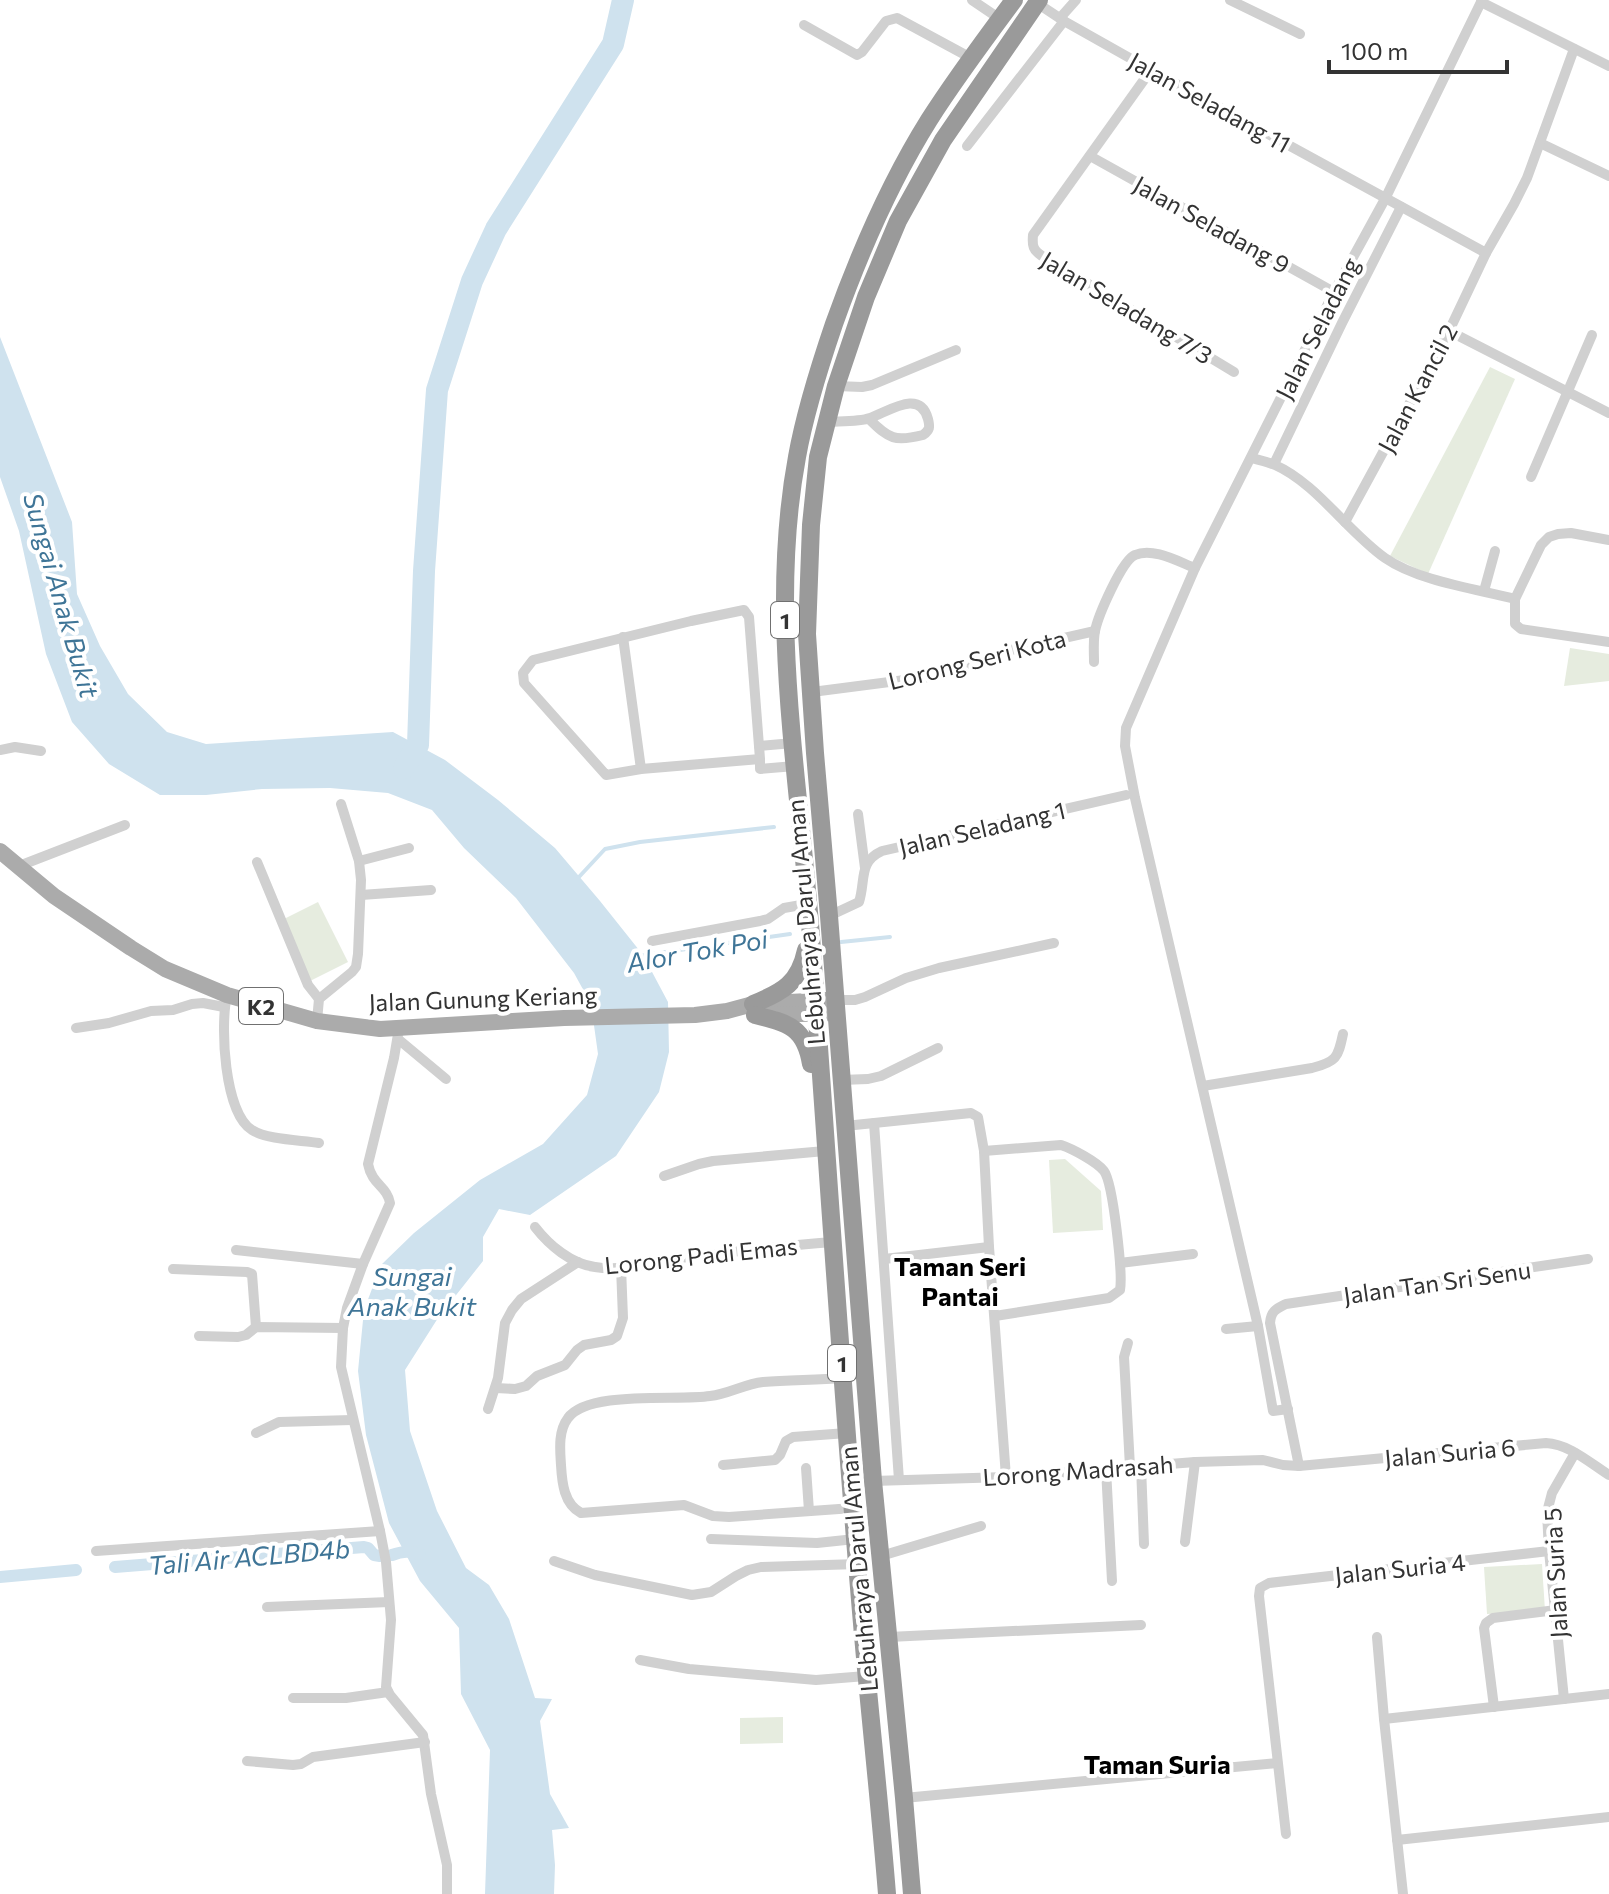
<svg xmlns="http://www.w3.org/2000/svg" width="1609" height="1894" font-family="Commissioner,sans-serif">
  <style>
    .green { fill: #e6ecdf }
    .water { fill: #cfe2ee }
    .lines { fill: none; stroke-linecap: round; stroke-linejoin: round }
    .stream { stroke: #cfe2ee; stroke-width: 4 }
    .canal { stroke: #cfe2ee; stroke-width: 12 }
    .river { stroke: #cfe2ee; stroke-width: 22 }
    .street { stroke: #d0d0d0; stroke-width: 10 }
    .primary { stroke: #ababab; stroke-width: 16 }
    .highway { stroke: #9a9a9a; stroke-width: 18 }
    .labels { text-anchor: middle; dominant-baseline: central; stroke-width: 8; stroke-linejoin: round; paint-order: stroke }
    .shield { fill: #fff; stroke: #707070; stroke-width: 2 }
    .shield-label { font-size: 22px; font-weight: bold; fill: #333 }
    .street-label { font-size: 24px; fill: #333; stroke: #fff }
    .water-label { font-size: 26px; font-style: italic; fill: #3f7597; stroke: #fff }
    .neighbourhood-label { font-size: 26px; font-weight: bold; fill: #000; stroke: #fff }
  </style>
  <rect width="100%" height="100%" fill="#fff"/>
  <g class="green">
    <polygon points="1490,367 1515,379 1428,574 1390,556"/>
    <polygon points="1570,648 1609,654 1609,681 1564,686"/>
    <polygon points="318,902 348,962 308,982 278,922"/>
    <polygon points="1065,1159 1101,1191 1103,1230 1053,1233 1049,1160"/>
    <polygon points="1542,1564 1545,1611 1487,1614 1484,1567"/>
    <polygon points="783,1717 783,1743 740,1744 740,1718"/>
  </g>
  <polygon class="water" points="0,337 72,522 77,594 100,646 128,694 167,732 206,744 393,732 445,760 498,800 555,848 600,901 643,955 668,1002 669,1052 659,1092 616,1156 530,1215 499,1209 483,1237 483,1261 438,1318 405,1370 410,1431 437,1511 466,1568 489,1585 509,1619 535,1698 552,1699 540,1721 550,1794 569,1828 552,1830 555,1865 554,1894 485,1894 490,1750 461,1694 459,1628 420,1581 389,1523 366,1435 358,1371 364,1310 381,1265 414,1233 480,1180 543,1144 587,1095 598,1054 591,1004 574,973 516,898 464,848 432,810 388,793 330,788 262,789 206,795 160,795 109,764 72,722 46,654 19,531 0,477"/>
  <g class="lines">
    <g class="stream">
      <polyline points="578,878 605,849 640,842 774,827"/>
      <polyline points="841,942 890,937"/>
      <polyline points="638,956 790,934"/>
    </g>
    <g class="canal">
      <path d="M392,1555C403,1551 410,1551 420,1554"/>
      <polyline points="115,1567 364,1547 368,1548 374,1555 380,1556"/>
      <polyline points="0,1577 76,1570"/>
    </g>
    <polyline class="river" points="404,768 418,745 424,571 437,390 472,281 496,229 613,44 623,0"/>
    <g class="street">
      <polyline points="972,0 1000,19"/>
      <polyline points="1230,0 1300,34"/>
      <polyline points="1481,2 1609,66"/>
      <polyline points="1037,3 1064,21 1151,70 1486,253"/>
      <polyline points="1060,18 1076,0"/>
      <polyline points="804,25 857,55 862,52 886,21 897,18 971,58"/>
      <path d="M1151,70L1033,235C1032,246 1033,250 1042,256L1234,372"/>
      <polyline points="1540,143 1609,176"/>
      <polyline points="967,146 1064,21"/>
      <polyline points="1090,156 1334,292"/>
      <polyline points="1449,331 1609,413"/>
      <polyline points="836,386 862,387 872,385 956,350"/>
      <path d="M826,422C838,421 859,422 870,418C888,412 920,388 928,419C930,427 930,430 923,435C895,442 889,439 869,419"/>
      <path d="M1252,458C1259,460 1268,462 1275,465C1316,483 1348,532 1385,558C1418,581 1476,589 1515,599"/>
      <polyline points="1274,464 1342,323 1401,207"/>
      <polyline points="1531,477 1592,335"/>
      <polyline points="1345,522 1449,331 1486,253 1514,204 1527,178 1574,49"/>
      <polyline points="1609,540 1571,533 1558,534 1549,537 1541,545 1515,599 1515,624 1521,629 1609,642"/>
      <polyline points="1484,591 1495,551"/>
      <polyline points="623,637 641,769"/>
      <path d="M1094,662C1094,652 1093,641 1095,631C1098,616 1122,560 1135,555C1153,547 1179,562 1195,568"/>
      <polyline points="812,692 928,677 1011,650 1095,631"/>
      <polyline points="759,746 793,743"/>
      <polyline points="0,750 15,747 41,751"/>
      <polyline points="760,759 641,769 606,775 524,683 523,673 533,660 691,621 744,610 749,617 760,759 760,769 795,766"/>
      <polyline points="858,814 865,868"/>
      <polyline points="359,861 409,848"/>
      <polyline points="257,862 308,985 319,999"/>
      <polyline points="19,866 125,825"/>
      <polyline points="361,895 431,890"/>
      <path d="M829,916L859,902C866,880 858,862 882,851L1126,795"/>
      <polyline points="652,941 760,921 768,919 784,908 807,904"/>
      <path d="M227,995C220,1025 224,1113 252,1130C268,1140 301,1140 319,1143"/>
      <polyline points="836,1000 855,1000 865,997 906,978 939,968 1054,943"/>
      <polyline points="317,1021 319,999 352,972 356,967 358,954 361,880 359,861 341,804"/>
      <polyline points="76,1028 109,1023 151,1011 173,1010 192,1004 203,1003 224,1007"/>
      <path d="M399,1028L394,1058L368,1164C372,1185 387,1186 390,1203L363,1264L347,1308L343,1328L341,1367L380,1531L386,1562L391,1620L386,1687L390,1695L423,1735L431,1794L447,1865V1894"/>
      <polyline points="398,1039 446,1079"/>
      <polyline points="841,1080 868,1079 881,1076 938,1048"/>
      <path d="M1203,1086L1312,1068C1336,1062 1338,1058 1343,1034"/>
      <polyline points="874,1123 899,1480"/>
      <polyline points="845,1126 971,1113 978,1117 984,1151 989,1247 1006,1477"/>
      <path d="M984,1151L1061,1145C1073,1149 1097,1162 1104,1171C1113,1183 1123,1274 1120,1290L1109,1298L995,1316"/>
      <polyline points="664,1176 699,1164 713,1161 825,1151"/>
      <path d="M535,1227C549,1245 571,1264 595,1267C622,1272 652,1262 680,1258C730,1252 781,1246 832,1242"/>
      <polyline points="236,1250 363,1264"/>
      <polyline points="884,1259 989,1247"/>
      <polyline points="1120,1263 1193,1254"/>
      <polyline points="173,1269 247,1272 252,1274 256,1327"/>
      <polyline points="1226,1329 1258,1326"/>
      <polyline points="199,1336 238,1337 246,1335 256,1327 343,1328"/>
      <polyline points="1128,1343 1124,1357 1130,1467"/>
      <path d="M843,1378C816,1380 790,1380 763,1382C744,1384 729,1394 710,1396C678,1401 588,1390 568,1418C558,1431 560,1450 561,1465C562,1483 564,1504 581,1513L684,1505L713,1516L729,1517L853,1508"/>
      <polyline points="496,1388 515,1389 526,1386 537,1376 565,1365 577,1350 584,1345 611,1340 617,1336 623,1318 621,1267"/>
      <polyline points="488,1409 498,1378 505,1323 512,1310 521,1299 578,1262"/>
      <polyline points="1288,1409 1273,1411 1258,1326 1135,798 1125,746 1126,728 1195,568 1334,292 1385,199 1482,0"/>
      <polyline points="256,1433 279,1422 352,1420"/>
      <polyline points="723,1465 775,1460 780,1455 786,1441 793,1437 847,1433"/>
      <polyline points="1141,1466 1144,1544"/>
      <path d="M1299,1466L1270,1323C1271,1311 1276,1309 1286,1304L1588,1259"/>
      <polyline points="806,1468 809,1511"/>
      <polyline points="1106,1469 1112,1581"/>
      <path d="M873,1481L1006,1477L1195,1462L1263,1460L1283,1465L1299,1466L1546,1443C1569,1444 1590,1463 1609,1475"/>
      <polyline points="711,1539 817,1543 855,1539"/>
      <polyline points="1185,1542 1195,1462"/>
      <polyline points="96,1551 380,1531"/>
      <polyline points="881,1556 981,1526"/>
      <polyline points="554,1561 595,1575 692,1595 711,1592 736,1576 748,1570 761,1567 858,1564"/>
      <polyline points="267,1607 389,1602"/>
      <polyline points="889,1637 1141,1625"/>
      <polyline points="1377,1637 1384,1719 1403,1894"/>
      <polyline points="640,1660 689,1669 816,1680 866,1676"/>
      <polyline points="293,1698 346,1698 388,1692"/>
      <polyline points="1564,1699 1549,1551 1547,1512 1552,1493 1575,1453"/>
      <polyline points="1494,1707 1484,1628 1486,1623 1493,1618 1556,1610"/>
      <polyline points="1384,1719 1609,1694"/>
      <polyline points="247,1761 293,1765 301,1764 313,1757 425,1742"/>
      <polyline points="904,1798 1277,1763"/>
      <polyline points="1286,1834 1259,1596 1260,1588 1269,1583 1549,1551"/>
      <polyline points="1397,1840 1609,1817"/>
    </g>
    <g class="primary">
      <polyline points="0,851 54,896 131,948 165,969 227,995 317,1021 380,1029 564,1018 695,1015 727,1011 753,1004 826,1000"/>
      <polyline points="764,1015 837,1013"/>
    </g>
    <g class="highway">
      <path d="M753,1004C783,992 799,983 806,950"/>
      <path d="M755,1015C788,1023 805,1027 811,1064"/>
      <path d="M887,1894C881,1819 873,1744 866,1669C844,1425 829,1180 811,936C799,779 768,612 797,457C805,412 819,368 834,324C859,254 889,184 929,120C955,79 985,39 1014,0"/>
      <polyline points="912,1894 904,1798 873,1481 829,916 815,753 807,634 811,525 818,457 836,386 866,297 898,221 943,140 1039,0"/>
    </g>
  </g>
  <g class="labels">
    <g class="shield">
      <rect x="771" y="602" width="28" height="36" rx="6"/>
      <rect x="239" y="988" width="44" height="36" rx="6"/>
      <rect x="828" y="1345" width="28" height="36" rx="6"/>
    </g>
    <g class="shield-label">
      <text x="785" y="620">1</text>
      <text x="261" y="1006">K2</text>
      <text x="842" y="1363">1</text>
    </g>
    <g class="street-label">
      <text transform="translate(1210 102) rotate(29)">Jalan Seladang 11</text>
      <text transform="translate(1212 224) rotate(29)">Jalan Seladang 9</text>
      <text transform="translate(1127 307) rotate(31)">Jalan Seladang 7/3</text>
      <text transform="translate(1317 328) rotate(-63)">Jalan Seladang</text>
      <text transform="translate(1417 388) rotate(-62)">Jalan Kancil 2</text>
      <text transform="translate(977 659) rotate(-14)">Lorong Seri Kota</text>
      <text transform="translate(982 828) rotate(-13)">Jalan Seladang 1</text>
      <text transform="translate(805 922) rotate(-95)">Lebuhraya Darul Aman</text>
      <text transform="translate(483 998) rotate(-2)">Jalan Gunung Keriang</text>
      <text transform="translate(701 1255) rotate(-6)">Lorong Padi Emas</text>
      <text transform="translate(1437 1282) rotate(-8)">Jalan Tan Sri Senu</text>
      <text transform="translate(1450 1452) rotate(-5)">Jalan Suria 6</text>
      <text transform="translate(1078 1470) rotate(-4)">Lorong Madrasah</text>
      <text transform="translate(1400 1568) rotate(-6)">Jalan Suria 4</text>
      <text transform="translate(858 1569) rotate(-95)">Lebuhraya Darul Aman</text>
      <text transform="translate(1555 1573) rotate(-93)">Jalan Suria 5</text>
    </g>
    <g class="water-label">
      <text transform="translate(62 595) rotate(74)">Sungai Anak Bukit</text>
      <text transform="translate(697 950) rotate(-10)">Alor Tok Poi</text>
      <text x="412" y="1275">Sungai<tspan x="412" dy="30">Anak Bukit</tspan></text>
      <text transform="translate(249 1556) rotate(-5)">Tali Air ACLBD4b</text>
    </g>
    <g class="neighbourhood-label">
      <text x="960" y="1265">Taman Seri<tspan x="960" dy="30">Pantai</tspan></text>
      <text x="1157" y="1763">Taman Suria</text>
    </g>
  </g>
  <path d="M1329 60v12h178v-12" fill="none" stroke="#333333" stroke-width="4"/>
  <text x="1341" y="60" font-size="24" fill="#333333" stroke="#ffffff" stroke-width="6" paint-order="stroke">100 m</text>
</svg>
